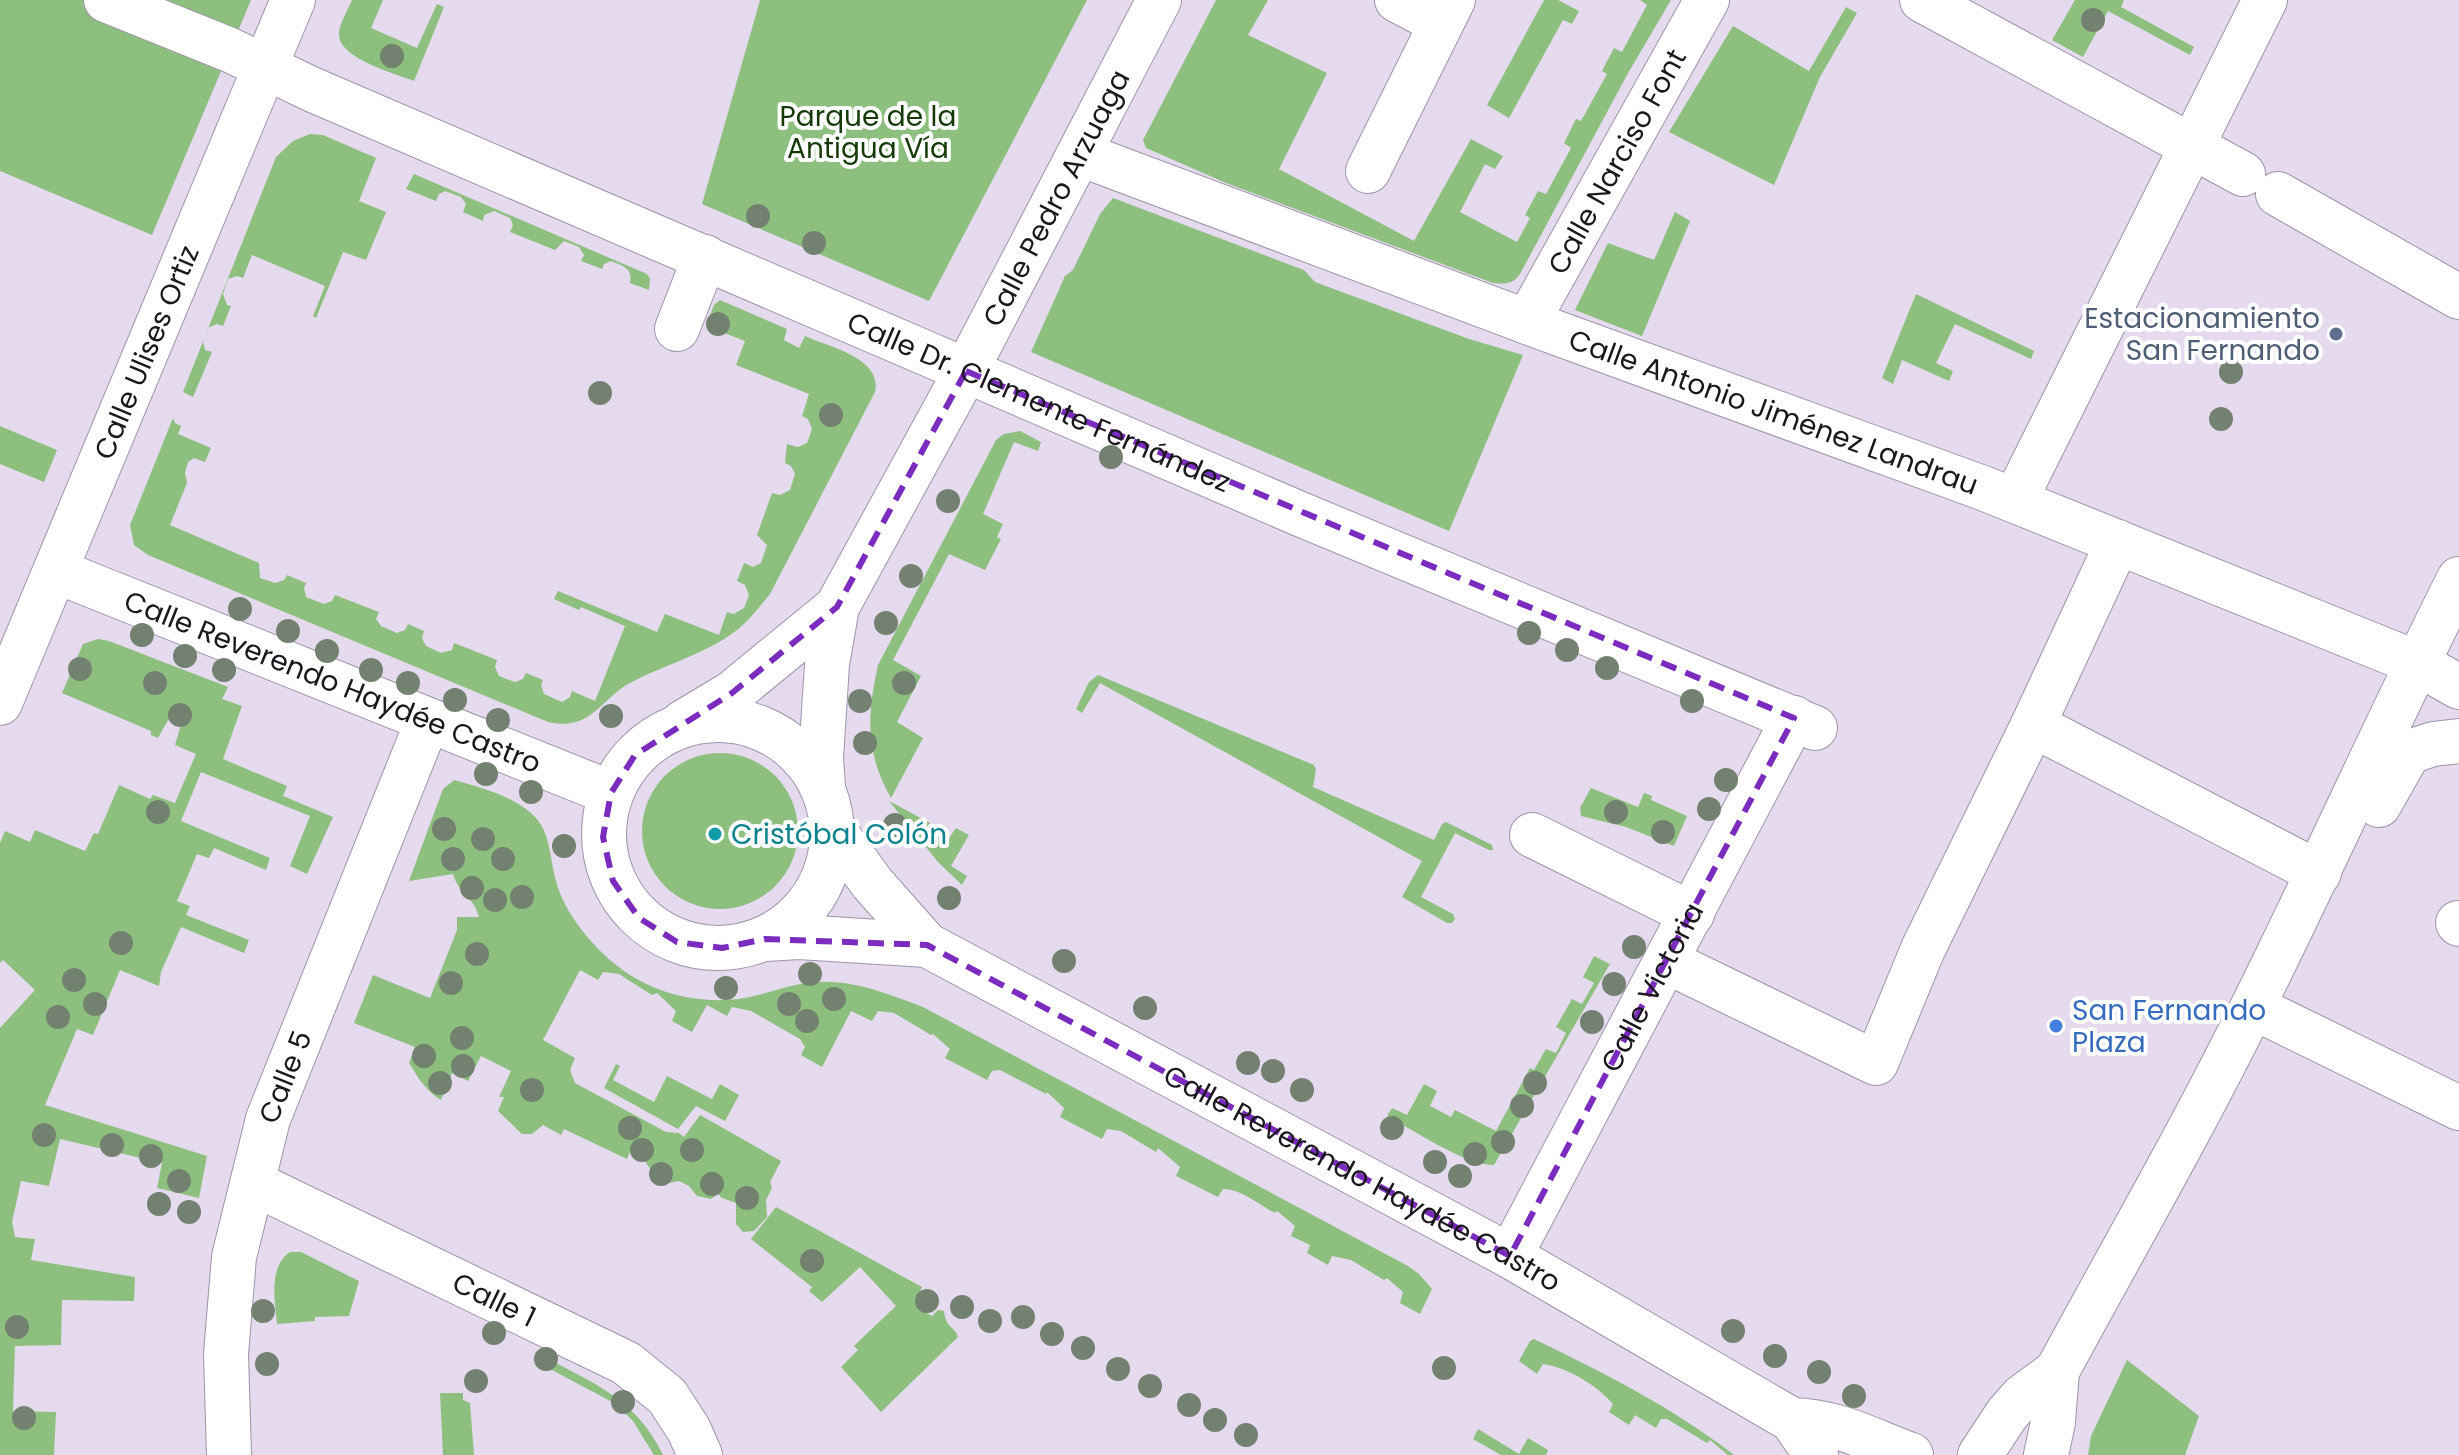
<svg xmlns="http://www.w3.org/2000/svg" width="2459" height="1455" font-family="Poppins,sans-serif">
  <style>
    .green { fill: #8dc07e }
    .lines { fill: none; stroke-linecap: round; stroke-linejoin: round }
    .minor-casing { stroke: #9e94a7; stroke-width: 46 }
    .minor { stroke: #fff; stroke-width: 44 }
    .tree { fill: #738270 }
    .marked { fill: none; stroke: #7b2cbf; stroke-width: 6; stroke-dasharray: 16 10; stroke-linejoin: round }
    .service-dot { fill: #5c6f8a; stroke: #fff; stroke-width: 3 }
    .culture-dot { fill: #0f9aa8; stroke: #fff; stroke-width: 3 }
    .shop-dot { fill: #3f7fe0; stroke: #fff; stroke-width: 3 }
    .labels { text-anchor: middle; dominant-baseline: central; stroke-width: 8; stroke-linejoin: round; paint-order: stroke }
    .park-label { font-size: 28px; fill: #153a08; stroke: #fff }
    .street-label { font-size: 28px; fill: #1b171e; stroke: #fff }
    .service-label { font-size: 28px; fill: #4e5e75; stroke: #fff; text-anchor: end }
    .culture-label { font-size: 28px; fill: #0d838f; stroke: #fff; text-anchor: start }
    .shop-label { font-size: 28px; fill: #366cbe; stroke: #fff; text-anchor: start }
  </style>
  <rect width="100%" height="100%" fill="#e5daee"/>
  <g class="green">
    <polygon points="0,0 251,0 152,235 0,171"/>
    <path d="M352,0H383L371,28L417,48L437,4L444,7L414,81C396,74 341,59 339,36C338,25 348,10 352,0Z"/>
    <polygon points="760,0 1087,0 929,301 702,204"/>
    <path d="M1216,0H1268L1248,35L1327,73L1279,169L1414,241L1471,139L1503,156L1495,169L1485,164L1460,212L1517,242L1530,218L1525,215L1538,191L1546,194L1571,148L1564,143L1576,119L1581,121L1607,74L1602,71L1614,48L1622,52L1647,5L1640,0H1671L1627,75L1520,274C1512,285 1505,284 1493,283L1226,183L1146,148L1143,140Z"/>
    <polygon points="1544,0 1558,0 1579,11 1572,24 1563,20 1509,118 1487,105"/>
    <polygon points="2075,0 2124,0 2121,7 2194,47 2190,55 2108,11 2083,57 2052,40"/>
    <polygon points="1846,7 1857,13 1820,77 1774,185 1669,132 1733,26 1809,71"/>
    <polygon points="310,134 323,135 376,158 359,201 386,212 366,260 343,252 316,318 313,316 325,286 252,255 243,278 237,276 228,279 223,294 227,305 231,306 223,326 217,324 208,328 203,342 205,350 212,352 193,397 183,392 276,157 293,141"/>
    <path d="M414,174L647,274L650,279L649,290L630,283C633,268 623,266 611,261L604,264L602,269L581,261L584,255L579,247L564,241L555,250L510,232L513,225L510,218L494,211L484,215L483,221L463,212L466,204L461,197L445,191L439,194L436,201L406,189Z"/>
    <polygon points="1113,198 1304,270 1315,282 1469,339 1523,355 1449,531 1031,352 1065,276 1073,270 1100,214"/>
    <polygon points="1675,212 1690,221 1642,336 1575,310 1608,243 1654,260"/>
    <polygon points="1916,294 2034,351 2031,359 1955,324 1936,363 1953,371 1949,381 1902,360 1893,384 1882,378"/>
    <path d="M720,300L787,329L784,340L799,348L805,336C829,347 883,358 875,392L770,594C760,606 750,620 737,630C706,654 666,664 632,682C600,698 592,732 548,722L148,555L134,545L130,525L173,418L175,423L181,426L178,434L211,448L205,462L194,458L188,462L185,473L187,483L170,525L259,563L260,578L275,583L284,580L287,575L306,583L304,588L306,597L324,604L332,601L335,595L379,612L376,619L381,626L397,633L405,630L408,624L424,631L422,638L426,646L441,653L452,650L454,643L497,660L495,667L499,676L515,682L523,679L526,673L543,680L541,685L544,694L562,702L570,697L572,691L595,701L625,626L581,607L579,610L554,599L558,591L657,632L665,614L719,635L727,612L734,614L744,608L749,595L745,585L737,581L744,563L753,567L761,563L767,545L757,535L772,493L780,495L790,490L795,474L791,466L785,463L787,444L798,447L807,443L812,429L808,419L802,416L809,394L736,365L745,341L706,326L714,305Z"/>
    <polygon points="0,426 57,450 44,482 0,464"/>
    <path d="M1020,431L1041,442L1038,451L1014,442L983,514L1003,524L997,537L1001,539L985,570L949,554L893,660L921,676L897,722L923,738L891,798C865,752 867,716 878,665L996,440L1004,434Z"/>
    <polygon points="98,639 109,641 228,687 222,699 242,706 223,759 287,786 283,796 333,817 307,874 290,866 310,816 201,772 181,821 270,858 266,870 214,848 209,858 197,854 177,901 190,906 186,915 249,940 244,953 181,927 161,972 159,986 120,970 93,1035 77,1029 45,1105 207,1156 199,1198 157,1188 162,1163 60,1139 49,1186 21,1181 12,1222 15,1237 35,1239 31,1260 135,1277 134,1301 62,1300 61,1345 15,1346 13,1411 56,1412 54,1455 0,1455 0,1028 35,990 3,960 0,963 0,843 5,831 30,842 35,830 85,851 94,833 98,834 119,785 150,799 153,795 175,803 196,754 175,745 181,725 168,720 158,738 151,735 151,731 62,693 83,644"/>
    <polygon points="1098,675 1314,765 1316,770 1313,787 1434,840 1442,824 1446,822 1492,845 1493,850 1489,850 1455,833 1421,897 1453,914 1455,919 1452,923 1447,923 1402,897 1422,861 1100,683 1082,713 1076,709 1089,682"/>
    <circle cx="720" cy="831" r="78"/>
    <path d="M454,780C480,787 517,797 536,818C551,835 550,860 556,881C565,917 602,959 635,978C670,999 718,1006 758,995C778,990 796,983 817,982C855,980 888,994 923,1007L1408,1266L1419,1274L1432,1289L1420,1314L1400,1303L1403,1292L1387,1278L1384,1280L1351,1260L1332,1256L1328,1265L1307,1253L1310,1245L1291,1236L1295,1226L1277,1211L1275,1213C1257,1204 1242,1189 1223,1189L1218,1197L1176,1176L1180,1167L1158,1148L1156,1152L1121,1131L1107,1129L1102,1139L1060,1117L1064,1108L1047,1092L1046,1094L1000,1070L992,1071L987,1080L945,1058L950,1049L933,1034L931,1035L894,1013L878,1011L872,1021L851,1011L822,1067L801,1055L805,1047L800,1039L751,1011L732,1007L727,1016L707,1005L692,1032L672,1021L676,1011L657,993L652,995L619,974L603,972L598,980L580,970L543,1040L575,1058L570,1070L575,1083L666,1132L679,1133L684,1137L700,1115L781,1161L770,1182L772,1188L766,1200L767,1217L754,1231L743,1232L736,1224V1203L722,1198L718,1194L711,1199L697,1196L689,1186L679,1181L669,1183L657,1179L645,1161L631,1149L627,1159L564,1129L561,1135L543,1125L532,1134H522L498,1111L504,1097H499L511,1071L481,1056L468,1081L452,1073L441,1100C426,1091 418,1078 409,1063L415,1047L354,1023L373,975L430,998L457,930V917H479C473,895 460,897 453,874L409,881L443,789Z"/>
    <polygon points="1591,788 1638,807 1644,793 1652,796 1651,800 1687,816 1674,846 1626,827 1581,816 1580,808"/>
    <polygon points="889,801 930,823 927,830 947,841 956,828 969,835 951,866 967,876 962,885 938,862"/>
    <path d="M1594,956L1610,964L1494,1165C1467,1166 1413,1130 1387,1116L1392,1108L1407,1115L1424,1084L1437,1091L1430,1106L1451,1117L1455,1110L1496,1131L1530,1068L1534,1070L1546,1049L1556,1053L1566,1033L1556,1027L1572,999L1582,1004L1594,983L1583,977Z"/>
    <polygon points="616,1064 620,1066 613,1080 654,1102 667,1076 712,1099 720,1084 739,1095 725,1121 696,1106 678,1129 604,1088"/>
    <path d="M776,1207L922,1287C916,1300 918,1310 932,1316L938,1310L944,1311C946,1329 954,1325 958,1337L881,1412L841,1367L858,1350L854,1346L859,1341L896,1306L860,1267L822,1302L809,1291L812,1287L751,1239Z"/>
    <path d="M290,1252H301L359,1281L349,1316L315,1317V1321L277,1324C275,1300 268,1267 290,1252Z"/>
    <path d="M1534,1339C1602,1372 1674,1408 1734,1455H1728L1710,1440L1707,1443L1667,1419H1661L1656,1428L1635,1415L1629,1425L1609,1412L1613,1404C1596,1385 1569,1368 1543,1364L1537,1374L1519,1361L1530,1341Z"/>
    <path d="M538,1354C590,1381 636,1398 663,1455H654L633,1421L616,1404L533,1360Z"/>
    <polygon points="2127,1360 2199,1416 2185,1455 2088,1455 2091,1436"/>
    <polygon points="440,1393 463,1393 463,1400 470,1403 474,1455 443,1455"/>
    <polygon points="1478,1429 1519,1454 1528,1438 1548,1450 1546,1455 1501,1455 1473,1439"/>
  </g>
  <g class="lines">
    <defs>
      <g id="minor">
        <path id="s1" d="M106,0L230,50L311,89L1300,514L1815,728"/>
        <polyline points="1397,0 1441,23"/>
        <polyline points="1922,0 2243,174"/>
        <path id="s2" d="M1080,154L1554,332L1983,488L2417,663L2459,687"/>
        <polyline points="1368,171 1453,0"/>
        <polyline points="2278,194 2459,297"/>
        <path id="s3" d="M1527,322L1707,0"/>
        <polyline points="677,329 705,257"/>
        <polyline points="2015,500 2265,0"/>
        <path id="s4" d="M56,571L611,793"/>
        <path id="s5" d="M0,703L293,0"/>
        <circle cx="718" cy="834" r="114"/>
        <polyline points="682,723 732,693 837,607"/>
        <polyline points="2033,725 2319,873"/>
        <path id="s6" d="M823,786L821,758L827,664L837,607L966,371L1159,0"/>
        <polyline points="2379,805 2409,752 2433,744 2459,741"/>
        <polyline points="833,829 872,883 927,945"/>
        <polyline points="1532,835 1692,914"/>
        <polyline points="2458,923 2459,924"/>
        <path id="s7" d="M765,939L799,937L927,945L1510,1256L1792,1420L1816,1455"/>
        <polyline points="1666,961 1876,1063 1923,949 2033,725 2118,542"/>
        <polyline points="2253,1007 2459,1108"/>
        <path id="s8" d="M253,1183L626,1363L667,1396L689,1430L700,1455"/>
        <path id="s9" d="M1510,1256L1794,718"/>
        <path d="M1792,1420C1837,1421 1870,1440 1911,1455"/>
        <path id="s10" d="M229,1455L226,1354L234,1257L268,1119L428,720"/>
        <path d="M1980,1455L2007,1414L2022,1397L2057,1371C2123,1249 2193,1128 2254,1004C2324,863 2388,720 2459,579"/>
        <polyline points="2046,1455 2053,1422 2057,1371"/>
      </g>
    </defs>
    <use href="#minor" class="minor-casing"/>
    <use href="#minor" class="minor"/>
  </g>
  <g class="tree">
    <circle cx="2093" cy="20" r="12"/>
    <circle cx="392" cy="56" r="12"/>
    <circle cx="758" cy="216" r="12"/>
    <circle cx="814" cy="243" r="12"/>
    <circle cx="718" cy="324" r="12"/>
    <circle cx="2231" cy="372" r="12"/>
    <circle cx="600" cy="393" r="12"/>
    <circle cx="831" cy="415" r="12"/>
    <circle cx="2221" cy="419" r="12"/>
    <circle cx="1111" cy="457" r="12"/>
    <circle cx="948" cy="501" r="12"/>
    <circle cx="911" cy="576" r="12"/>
    <circle cx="240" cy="609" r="12"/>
    <circle cx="886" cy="623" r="12"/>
    <circle cx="288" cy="631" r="12"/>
    <circle cx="1529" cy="633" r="12"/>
    <circle cx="142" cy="635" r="12"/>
    <circle cx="1567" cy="650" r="12"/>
    <circle cx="327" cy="651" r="12"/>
    <circle cx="185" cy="656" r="12"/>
    <circle cx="1607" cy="668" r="12"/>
    <circle cx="80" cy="669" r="12"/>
    <circle cx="224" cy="670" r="12"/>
    <circle cx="371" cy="670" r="12"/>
    <circle cx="155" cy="683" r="12"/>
    <circle cx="408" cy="683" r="12"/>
    <circle cx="904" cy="683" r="12"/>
    <circle cx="455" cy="700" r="12"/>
    <circle cx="860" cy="701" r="12"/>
    <circle cx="1692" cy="701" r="12"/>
    <circle cx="180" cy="715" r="12"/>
    <circle cx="611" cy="716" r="12"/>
    <circle cx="498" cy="720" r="12"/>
    <circle cx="865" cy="743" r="12"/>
    <circle cx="486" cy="774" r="12"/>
    <circle cx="1726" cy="780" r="12"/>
    <circle cx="531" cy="792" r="12"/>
    <circle cx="1709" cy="809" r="12"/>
    <circle cx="158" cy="812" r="12"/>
    <circle cx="1616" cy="812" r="12"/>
    <circle cx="895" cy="825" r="12"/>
    <circle cx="444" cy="829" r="12"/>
    <circle cx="1663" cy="832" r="12"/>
    <circle cx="483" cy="839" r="12"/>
    <circle cx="564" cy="846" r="12"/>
    <circle cx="453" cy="859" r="12"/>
    <circle cx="503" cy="859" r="12"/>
    <circle cx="472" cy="888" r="12"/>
    <circle cx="522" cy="897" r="12"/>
    <circle cx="949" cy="898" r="12"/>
    <circle cx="495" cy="900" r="12"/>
    <circle cx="121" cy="943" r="12"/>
    <circle cx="1634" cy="947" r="12"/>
    <circle cx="477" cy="954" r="12"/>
    <circle cx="1064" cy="961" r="12"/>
    <circle cx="810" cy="974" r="12"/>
    <circle cx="74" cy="980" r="12"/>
    <circle cx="451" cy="983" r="12"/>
    <circle cx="1614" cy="984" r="12"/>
    <circle cx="726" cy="988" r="12"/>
    <circle cx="834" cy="999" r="12"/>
    <circle cx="95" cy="1004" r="12"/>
    <circle cx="789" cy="1004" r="12"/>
    <circle cx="1145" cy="1008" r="12"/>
    <circle cx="58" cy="1017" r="12"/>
    <circle cx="807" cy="1021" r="12"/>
    <circle cx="1592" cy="1022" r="12"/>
    <circle cx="462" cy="1038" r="12"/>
    <circle cx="424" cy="1056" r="12"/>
    <circle cx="1248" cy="1063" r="12"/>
    <circle cx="463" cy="1066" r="12"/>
    <circle cx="1273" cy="1071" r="12"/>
    <circle cx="440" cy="1083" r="12"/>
    <circle cx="1535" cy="1083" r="12"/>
    <circle cx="532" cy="1090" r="12"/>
    <circle cx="1302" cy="1090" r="12"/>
    <circle cx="1522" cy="1106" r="12"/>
    <circle cx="630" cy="1128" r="12"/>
    <circle cx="1392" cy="1128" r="12"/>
    <circle cx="44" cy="1135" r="12"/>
    <circle cx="1503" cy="1142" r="12"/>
    <circle cx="112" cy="1145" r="12"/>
    <circle cx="642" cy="1150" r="12"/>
    <circle cx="692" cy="1150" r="12"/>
    <circle cx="1475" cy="1154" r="12"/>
    <circle cx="151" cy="1156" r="12"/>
    <circle cx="1435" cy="1162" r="12"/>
    <circle cx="661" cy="1174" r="12"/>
    <circle cx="1460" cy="1176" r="12"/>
    <circle cx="179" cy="1181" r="12"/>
    <circle cx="712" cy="1184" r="12"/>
    <circle cx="747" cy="1198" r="12"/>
    <circle cx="159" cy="1204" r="12"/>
    <circle cx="189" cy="1212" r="12"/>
    <circle cx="812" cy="1261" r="12"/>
    <circle cx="927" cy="1301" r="12"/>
    <circle cx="962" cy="1307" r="12"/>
    <circle cx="263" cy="1311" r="12"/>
    <circle cx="1023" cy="1317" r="12"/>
    <circle cx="990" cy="1321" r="12"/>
    <circle cx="17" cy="1327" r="12"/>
    <circle cx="1733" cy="1331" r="12"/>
    <circle cx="494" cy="1333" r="12"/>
    <circle cx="1052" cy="1334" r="12"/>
    <circle cx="1083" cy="1348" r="12"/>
    <circle cx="1775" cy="1356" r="12"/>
    <circle cx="546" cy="1359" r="12"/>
    <circle cx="267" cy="1364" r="12"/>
    <circle cx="1444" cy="1368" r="12"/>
    <circle cx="1118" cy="1369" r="12"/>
    <circle cx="1819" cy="1372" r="12"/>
    <circle cx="476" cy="1381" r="12"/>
    <circle cx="1150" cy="1386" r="12"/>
    <circle cx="1854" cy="1396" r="12"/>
    <circle cx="623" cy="1402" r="12"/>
    <circle cx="1189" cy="1405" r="12"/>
    <circle cx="24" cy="1418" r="12"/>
    <circle cx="1215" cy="1420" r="12"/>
    <circle cx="1246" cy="1435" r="12"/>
  </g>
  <path class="marked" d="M966,371L1794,718L1510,1256L927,945L765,939L722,948L677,942L639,918L613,881L603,837L611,793L635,755L732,693L837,607Z"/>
  <circle class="service-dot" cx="2336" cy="334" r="8"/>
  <circle class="culture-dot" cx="715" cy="834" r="8"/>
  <circle class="shop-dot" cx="2056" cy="1026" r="8"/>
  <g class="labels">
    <g class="park-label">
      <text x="868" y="116">Parque de la<tspan x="868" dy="32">Antigua Vía</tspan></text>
    </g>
    <g class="street-label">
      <text stroke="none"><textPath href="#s3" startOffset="184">Calle Narciso Font</textPath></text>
      <text stroke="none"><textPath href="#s6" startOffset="644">Calle Pedro Arzuaga</textPath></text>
      <text stroke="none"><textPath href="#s5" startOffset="380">Calle Ulises Ortiz</textPath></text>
      <text stroke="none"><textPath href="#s1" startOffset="1016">Calle Dr. Clemente Fernández</textPath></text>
      <text stroke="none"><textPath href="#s2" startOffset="740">Calle Antonio Jiménez Landrau</textPath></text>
      <text stroke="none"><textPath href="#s4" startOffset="298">Calle Reverendo Haydée Castro</textPath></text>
      <text stroke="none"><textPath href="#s9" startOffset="304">Calle Victoria</textPath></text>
      <text stroke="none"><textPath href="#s10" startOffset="386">Calle 5</textPath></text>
      <text stroke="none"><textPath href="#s7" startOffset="656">Calle Reverendo Haydée Castro</textPath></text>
      <text stroke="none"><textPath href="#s8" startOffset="268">Calle 1</textPath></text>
    </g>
    <g class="service-label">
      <text x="2320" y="318">Estacionamiento<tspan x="2320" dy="32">San Fernando</tspan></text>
    </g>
    <g class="culture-label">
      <text x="731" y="834">Cristóbal Colón</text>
    </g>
    <g class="shop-label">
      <text x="2072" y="1010">San Fernando<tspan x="2072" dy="32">Plaza</tspan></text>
    </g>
  </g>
</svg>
